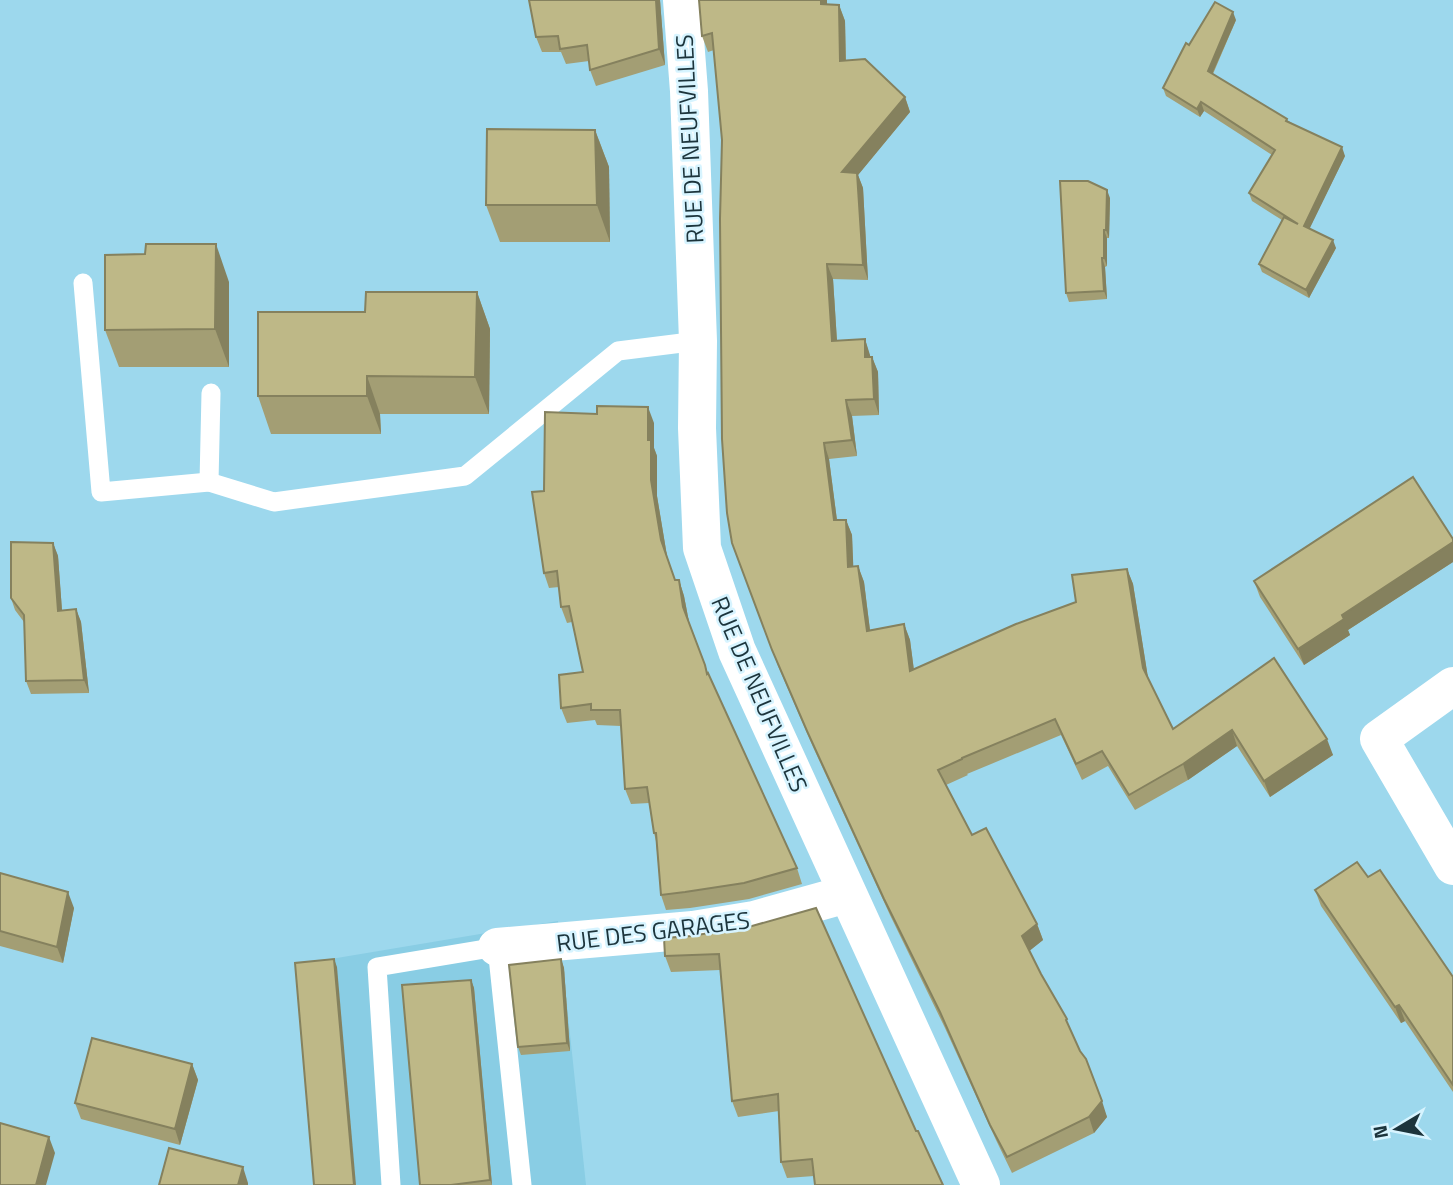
<svg xmlns="http://www.w3.org/2000/svg" width="1453" height="1185" font-family="'Titillium Web',sans-serif">
  <style>
    .built { fill: #89cde4 }
    .lines { fill: none; stroke-linecap: round; stroke-linejoin: round }
    .lane { stroke: #fff; stroke-width: 19 }
    .street { stroke: #fff; stroke-width: 38 }
    .secondary { stroke: #fff; stroke-width: 38 }
    .wall { fill: #a39e74 }
    .shaded-wall { fill: #85815e }
    .building { fill: #beb887; stroke: #85815e; stroke-width: 2 }
    .labels { text-anchor: middle; dominant-baseline: central; stroke-width: 5; stroke-linejoin: round; paint-order: stroke }
    .street-label { font-size: 24px; fill: #1c343c; stroke: #d7f4ff }
  </style>
  <rect width="100%" height="100%" fill="#9dd8ed"/>
  <polygon class="built" points="558,921 586,1185 323,1185 301,964"/>
  <g class="lines">
    <g class="lane">
      <polyline points="83,283 101,492 209,482 274,502 465,476 618,351 698,341"/>
      <polyline points="209,482 211,393"/>
      <polyline points="391,1185 377,967 497,947 522,1185"/>
    </g>
    <g class="street">
      <polyline points="1453,686 1379,739 1453,866"/>
      <polyline points="497,947 693,930 754,920 847,894"/>
    </g>
    <polyline class="secondary" points="682,0 689,91 698,341 697,428 702,548 737,651 981,1185"/>
  </g>
  <g class="wall">
    <polygon points="529,0 660,0 665,65 596,86 590,70 589,61 566,64 561,52 542,52 536,37"/>
    <polygon points="699,0 827,0 827,4 839,5 845,21 846,61 905,97 910,112 858,175 863,188 868,280 833,279 837,341 865,339 870,357 872,357 878,372 879,415 852,416 857,456 829,459 837,520 846,520 852,535 853,567 858,566 864,582 870,630 904,624 910,640 914,670 1076,602 1127,569 1133,584 1148,678 1173,729 1274,658 1333,755 1270,797 1237,746 1188,780 1135,810 1108,766 1082,780 1061,735 967,774 968,775 946,785 972,835 1037,924 1043,940 1029,951 1073,1035 1107,1117 1094,1133 1012,1173 996,1140 945,1028 890,915 813,747 778,666 732,543 722,140 714,50 708,52 702,36"/>
    <polygon points="1236,20 1213,74 1345,156 1309,229 1336,248 1309,298 1262,272 1259,264 1282,220 1252,201 1249,193 1272,155 1204,111 1200,117 1166,96 1163,88 1189,45"/>
    <polygon points="595,130 609,167 610,242 500,242 486,205"/>
    <polygon points="1110,198 1109,238 1107,238 1107,266 1105,267 1107,299 1069,302 1066,293"/>
    <polygon points="145,254 229,282 229,367 119,367 105,330"/>
    <polygon points="477,292 490,329 489,414 380,414 381,434 271,434 258,396 365,312"/>
    <polygon points="654,423 654,448 657,456 657,496 667,556 675,580 679,580 684,596 689,622 708,673 797,868 802,884 749,899 690,908 666,910 661,895 656,841 654,833 649,803 631,804 625,789 621,726 597,725 595,720 567,723 561,708 583,672 572,622 567,623 561,607 559,587 549,588 544,573 544,491"/>
    <polygon points="1453,539 1453,562 1348,630 1350,635 1304,665 1260,597 1254,581"/>
    <polygon points="53,543 58,556 62,611 76,609 81,622 89,693 31,694 26,681 24,622 15,610 11,598"/>
    <polygon points="0,873 74,908 63,963 0,946"/>
    <polygon points="1368,877 1453,977 1453,1092 1405,1021 1401,1023 1321,906 1315,890"/>
    <polygon points="816,908 814,1176 787,1178 781,1162 779,1111 738,1117 732,1101 720,970 671,972 665,956 691,936 752,926"/>
    <polygon points="561,959 564,968 570,1051 521,1055 518,1047"/>
    <polygon points="471,980 474,988 492,1185 420,1185"/>
    <polygon points="192,1064 198,1080 180,1145 81,1119 75,1103"/>
  </g>
  <g class="shaded-wall">
    <polygon points="656,0 660,0 665,65 659,49"/>
    <polygon points="821,0 827,0 827,20 821,4"/>
    <polygon points="839,5 845,21 846,77 840,61"/>
    <polygon points="1233,12 1236,20 1210,79 1208,71"/>
    <polygon points="905,97 910,112 858,175 863,188 868,280 863,265 842,172"/>
    <polygon points="1201,102 1204,111 1200,117 1197,109"/>
    <polygon points="595,130 609,167 610,242 597,205"/>
    <polygon points="1342,147 1345,156 1307,234 1304,226"/>
    <polygon points="1107,190 1110,198 1109,238 1106,230"/>
    <polygon points="1104,230 1107,238 1107,266 1104,258"/>
    <polygon points="1333,240 1336,248 1309,298 1306,290"/>
    <polygon points="216,244 229,282 229,367 215,329"/>
    <polygon points="1102,258 1105,267 1107,299 1104,291"/>
    <polygon points="827,264 833,279 838,357 832,341"/>
    <polygon points="477,292 490,329 489,414 475,377"/>
    <polygon points="865,339 870,355 871,373 865,357"/>
    <polygon points="872,357 878,372 879,415 874,399"/>
    <polygon points="367,376 380,414 381,434 367,396"/>
    <polygon points="846,400 852,416 857,456 852,440"/>
    <polygon points="648,407 654,423 654,448 657,456 657,496 667,556 661,540 651,480 648,440"/>
    <polygon points="824,443 829,459 839,536 834,520"/>
    <polygon points="846,520 852,535 854,583 848,567"/>
    <polygon points="1453,542 1453,562 1348,630 1350,635 1304,665 1298,649 1342,615"/>
    <polygon points="53,543 58,556 63,624 58,611"/>
    <polygon points="858,566 864,582 872,647 867,631"/>
    <polygon points="1127,569 1133,584 1149,684 1143,668"/>
    <polygon points="679,580 684,596 689,622 683,607"/>
    <polygon points="76,609 81,622 89,693 84,680"/>
    <polygon points="904,624 910,640 916,687 910,671"/>
    <polygon points="1232,730 1237,746 1188,780 1183,764"/>
    <polygon points="1327,739 1333,755 1270,797 1264,781"/>
    <polygon points="68,892 74,908 63,963 57,947"/>
    <polygon points="1037,924 1043,940 1028,952 1022,936"/>
    <polygon points="334,959 337,967 356,1185 354,1185"/>
    <polygon points="561,959 564,968 570,1051 567,1043"/>
    <polygon points="471,980 474,988 492,1185 490,1180"/>
    <polygon points="1399,1005 1405,1021 1401,1023 1395,1007"/>
    <polygon points="192,1064 198,1080 180,1145 175,1129"/>
    <polygon points="1102,1101 1107,1117 1094,1133 1089,1117"/>
    <polygon points="49,1137 55,1153 46,1185 36,1185"/>
    <polygon points="243,1167 248,1183 248,1185 238,1185"/>
  </g>
  <g class="building">
    <polygon points="529,0 656,0 659,49 590,70 587,45 560,49 558,36 536,37"/>
    <polygon points="699,0 821,0 821,4 839,5 840,61 865,59 905,97 842,172 857,173 863,265 827,264 832,341 865,339 865,357 872,357 874,399 846,400 852,440 824,443 834,520 846,520 848,567 858,566 867,631 904,624 910,671 1016,624 1076,602 1072,575 1127,569 1143,668 1173,729 1274,658 1327,739 1264,781 1232,730 1183,764 1129,795 1102,751 1076,764 1055,719 962,758 962,759 938,770 972,835 986,828 1037,924 1022,936 1041,974 1067,1019 1066,1020 1080,1051 1086,1059 1102,1101 1089,1117 1007,1157 990,1125 940,1012 884,899 807,731 772,650 732,543 727,513 722,439 720,219 722,140 712,33 702,36"/>
    <polygon points="1215,2 1233,12 1208,71 1287,119 1286,121 1342,147 1304,226 1333,240 1306,290 1259,264 1284,217 1298,224 1249,193 1275,150 1201,102 1197,109 1163,88 1186,43 1189,45"/>
    <polygon points="487,129 595,130 597,205 486,205"/>
    <polygon points="1060,181 1088,181 1107,190 1106,230 1104,230 1104,258 1102,258 1104,291 1066,293"/>
    <polygon points="146,244 216,244 215,329 105,330 105,255 145,254"/>
    <polygon points="366,292 477,292 475,377 367,376 367,396 258,396 258,312 365,312"/>
    <polygon points="597,406 648,407 648,440 651,440 651,480 661,540 675,580 679,580 683,607 705,665 707,674 708,673 797,868 744,883 685,892 661,895 656,833 654,833 647,787 625,789 620,710 591,710 591,704 561,708 559,675 583,672 569,606 561,607 557,571 544,573 532,492 544,491 545,412 597,414"/>
    <polygon points="1413,477 1453,539 1453,542 1342,615 1344,619 1298,649 1254,581"/>
    <polygon points="11,542 53,543 58,611 76,609 84,680 26,681 24,615 11,598"/>
    <polygon points="1357,862 1368,877 1380,870 1453,977 1453,1085 1399,1005 1395,1007 1315,890"/>
    <polygon points="0,873 68,892 57,947 0,931"/>
    <polygon points="816,908 916,1131 918,1131 943,1185 815,1185 812,1159 781,1162 778,1094 732,1101 719,954 665,956 664,938 691,936 752,926"/>
    <polygon points="334,959 354,1185 314,1185 295,963"/>
    <polygon points="561,959 567,1043 518,1047 509,965"/>
    <polygon points="471,980 490,1180 451,1185 420,1185 402,985"/>
    <polygon points="92,1038 192,1064 175,1129 75,1103"/>
    <polygon points="0,1123 49,1137 36,1185 0,1185"/>
    <polygon points="169,1148 243,1167 238,1185 159,1185"/>
  </g>
  <g class="labels">
    <g class="street-label">
      <text transform="translate(689 139) rotate(-93)">RUE DE NEUFVILLES</text>
      <text transform="translate(760 694) rotate(67)">RUE DE NEUFVILLES</text>
      <text transform="translate(653 931) rotate(-7)">RUE DES GARAGES</text>
    </g>
  </g>
  <g transform="translate(1397 1129) rotate(260)" stroke="#d7f4ff" stroke-width="5" paint-order="stroke">
  <path d="M0-5L12 26L0 18L-12 26Z" fill="#1c343c"/>
  <text y="-10" font-size="19" font-weight="bold" text-anchor="middle" fill="#1c343c">N</text>
  </g>
</svg>
